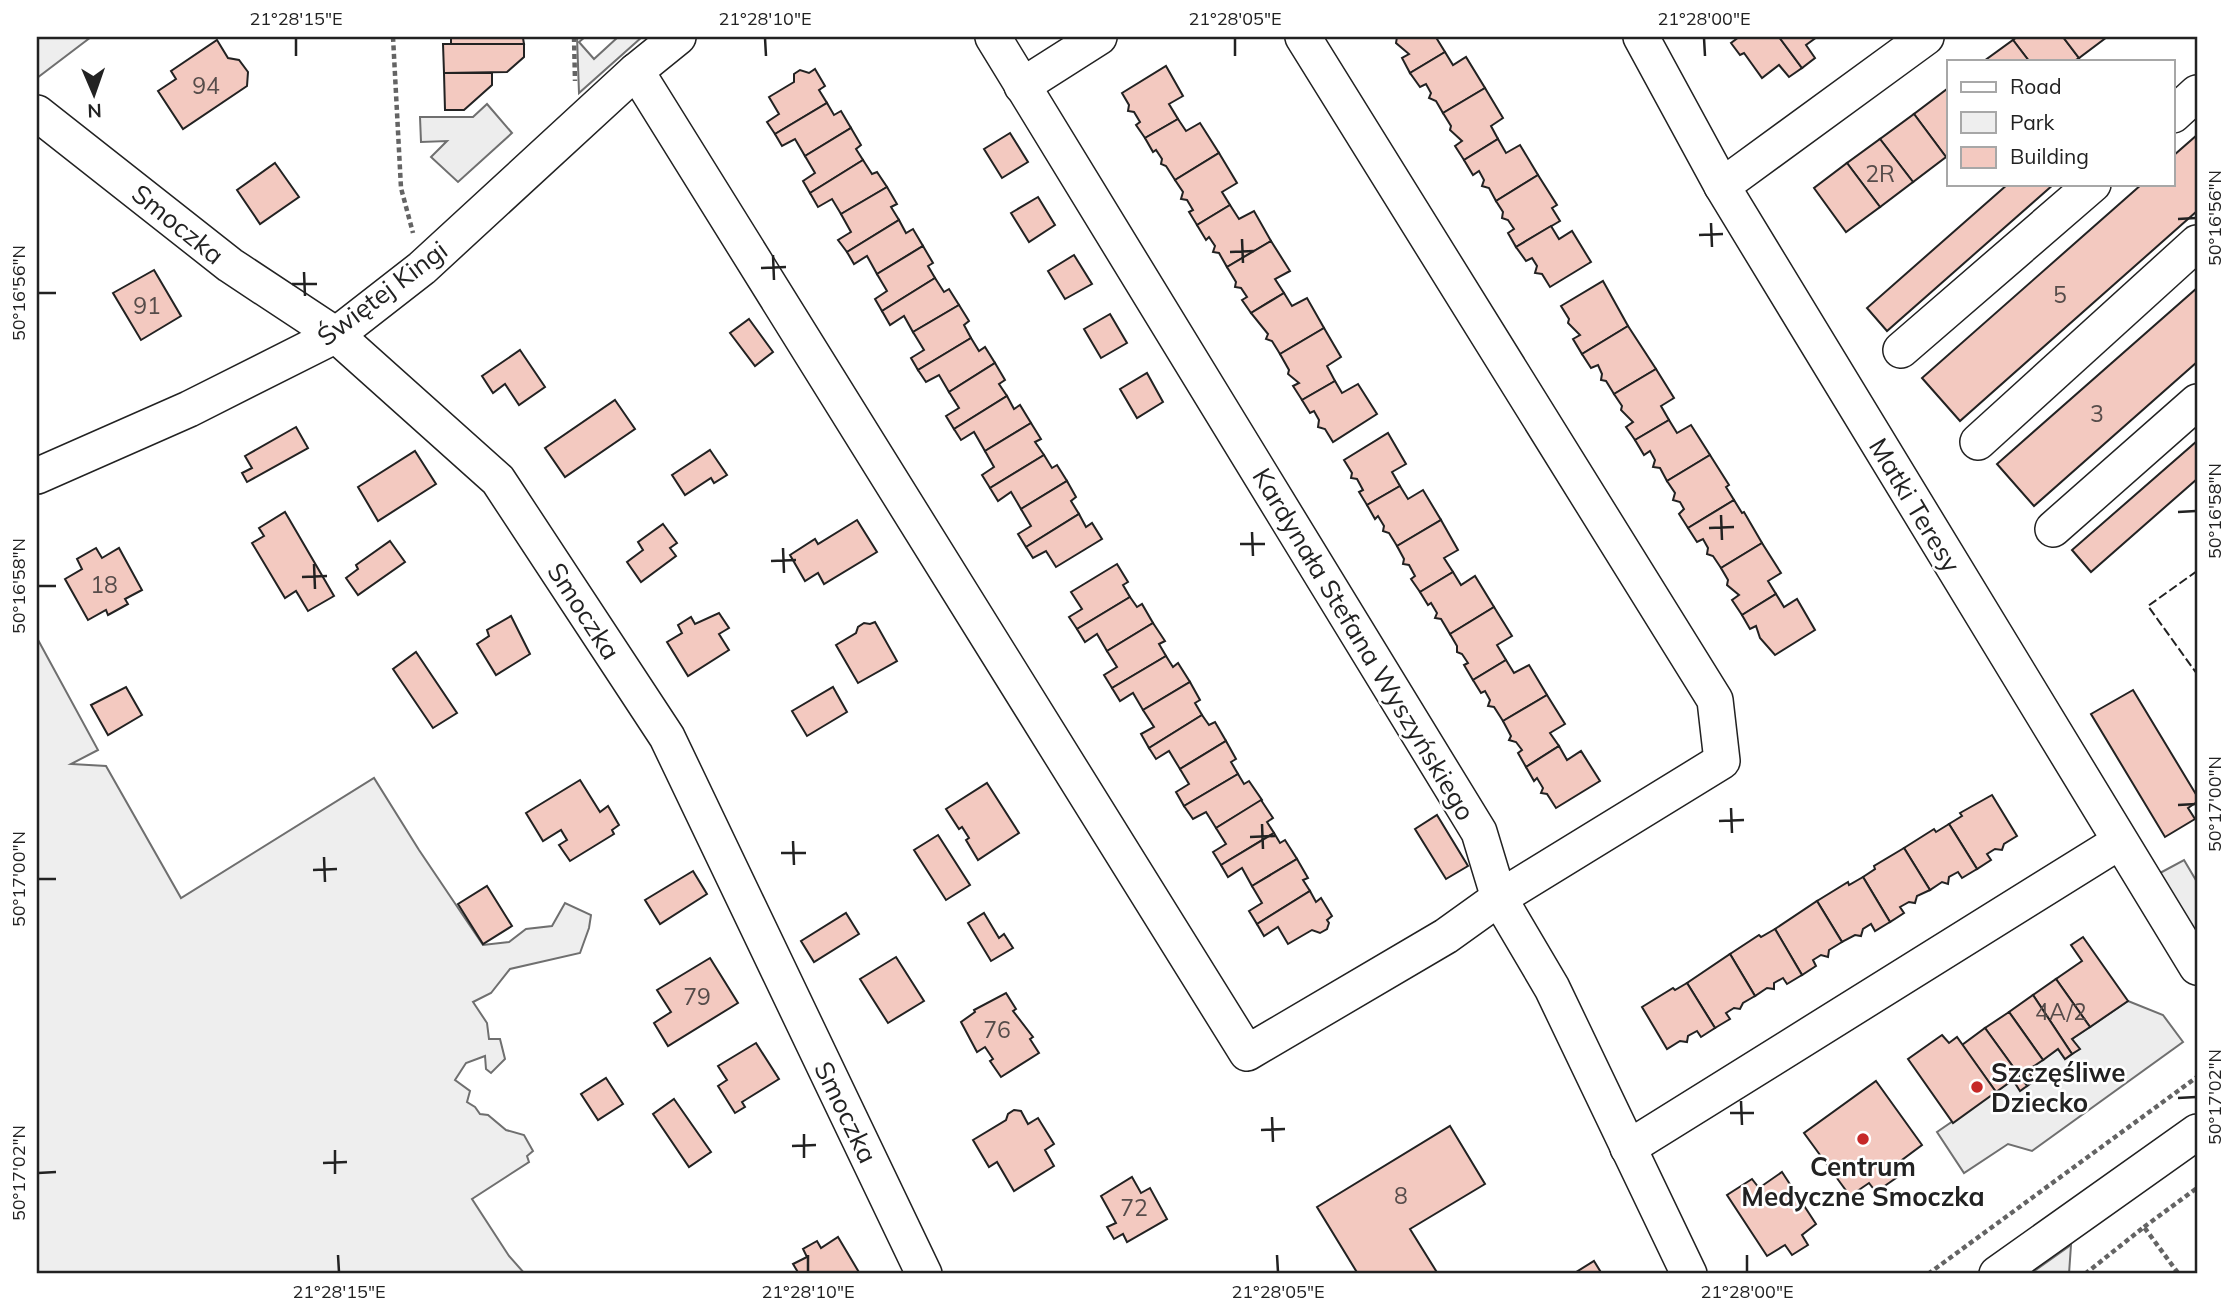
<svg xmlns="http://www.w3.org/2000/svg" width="2234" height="1311" font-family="Mulish,sans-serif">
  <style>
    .green { fill: #eee; stroke: #6f6f6f; stroke-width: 2 }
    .parking { fill: #ededed; stroke: #6f6f6f; stroke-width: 2 }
    .building { fill: #f3c9c0; stroke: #222; stroke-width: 2 }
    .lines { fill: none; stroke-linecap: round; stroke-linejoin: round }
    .minor-casing { stroke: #222; stroke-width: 38 }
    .path { stroke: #646464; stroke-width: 4.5; stroke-dasharray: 5 3.5; stroke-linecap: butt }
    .minor { stroke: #fff; stroke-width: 35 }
    .fence { stroke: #222; stroke-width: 2; stroke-dasharray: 9 3.5; stroke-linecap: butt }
    .ticks { fill: none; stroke: #222; stroke-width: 2.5 }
    .poi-dot { fill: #c62828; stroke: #fff; stroke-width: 2.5 }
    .labels { text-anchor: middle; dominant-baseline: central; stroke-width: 5; stroke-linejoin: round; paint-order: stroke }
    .number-label { font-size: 23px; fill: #564c4a }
    .street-label { font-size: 26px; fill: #222; stroke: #fff }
    .poi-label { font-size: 26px; font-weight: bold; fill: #222; stroke: #fff; text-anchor: start }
    .neatline { fill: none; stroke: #222; stroke-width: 2.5 }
    .ticks-label { font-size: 18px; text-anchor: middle; fill: #222 }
  </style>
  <rect width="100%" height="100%" fill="#fff"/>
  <g class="green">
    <polygon points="37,37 91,37 37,78"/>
    <polygon points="577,37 585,37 579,42 594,59 618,37 642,37 579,93"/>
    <polygon points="37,638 98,750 71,764 106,766 181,898 374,778 419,850 483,945 509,942 526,929 552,926 565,903 591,915 589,928 580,953 510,969 491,993 473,1002 487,1023 489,1039 500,1039 505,1059 491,1073 486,1069 485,1056 466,1063 455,1080 470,1091 467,1102 475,1107 480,1114 488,1115 506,1130 524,1135 533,1151 527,1156 529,1162 472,1199 509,1256 525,1274 37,1274"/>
  </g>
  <g class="parking">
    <polygon points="487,104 512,133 458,182 431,157 447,141 421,142 420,117 473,117"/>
    <polygon points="2184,860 2197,882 2197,937 2160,873"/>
    <polygon points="2128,1001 2163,1015 2183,1042 2032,1151 2008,1144 1964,1173 1937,1132 2013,1080 2020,1090 2034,1081 2028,1070 2058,1049 2065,1059 2079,1049 2072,1039"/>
    <polygon points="2071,1245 2069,1274 2030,1274"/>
  </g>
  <g class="building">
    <polygon points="451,37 528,37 528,38 523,38 524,44 451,44"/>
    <polygon points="1397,37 1440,37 1437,39 1445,52 1410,73 1402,58 1409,54 1396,43"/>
    <polygon points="1739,37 1779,37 1802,68 1789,77 1779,65 1762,78 1744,53 1740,55 1731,43"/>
    <polygon points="1779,37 1817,37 1806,45 1815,58 1802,68"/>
    <polygon points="2017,37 2063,37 2079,58 2074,61 2029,61 2013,40"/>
    <polygon points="2063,37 2107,37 2079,58"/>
    <polygon points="217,40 228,58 239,60 248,72 247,86 183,129 158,91 176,79 171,71"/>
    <polygon points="2013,40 2029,61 1984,61"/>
    <polygon points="443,44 524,44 524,57 507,72 444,73"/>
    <polygon points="1445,52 1453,65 1466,57 1485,88 1443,113 1436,101 1429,98 1431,93 1426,84 1420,87 1410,73"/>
    <polygon points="1166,66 1183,96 1169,104 1178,119 1145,138 1136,125 1140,122 1134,112 1128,111 1129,105 1122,93"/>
    <polygon points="815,69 825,86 819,90 827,103 775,134 767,122 779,114 769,97 794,82 794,74 800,70 809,73"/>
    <polygon points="444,73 492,73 492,85 464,110 445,110"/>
    <polygon points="1485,88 1503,118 1491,126 1498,139 1464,160 1455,146 1462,141 1450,130 1451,126 1443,113"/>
    <polygon points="1947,89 1949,155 1946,157 1914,114"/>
    <polygon points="827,103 834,115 841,111 851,128 805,156 795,139 782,146 775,134"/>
    <polygon points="1914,114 1946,157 1913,182 1880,139"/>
    <polygon points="1178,119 1186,131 1200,123 1219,153 1175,180 1166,166 1161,164 1162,159 1156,150 1153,152 1145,138"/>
    <polygon points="851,128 861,145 856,149 863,160 810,193 803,181 815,173 805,156"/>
    <polygon points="1010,133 1028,162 1002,178 984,149"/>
    <polygon points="2197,135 2197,211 1960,421 1922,378 2142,184 2173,184 2173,156"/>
    <polygon points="1498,139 1506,153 1520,145 1538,175 1496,201 1489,188 1482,186 1484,180 1479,171 1473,175 1464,160"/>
    <polygon points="1880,139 1913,182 1880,207 1847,163"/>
    <polygon points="1219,153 1237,183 1222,192 1230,205 1197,225 1189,212 1193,210 1187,200 1181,199 1183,192 1175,180"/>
    <polygon points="863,160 872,174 877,172 887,187 841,214 832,199 818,207 810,193"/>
    <polygon points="275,163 299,197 260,224 237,190"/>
    <polygon points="1847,163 1880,207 1846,232 1814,188"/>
    <polygon points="1538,175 1557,205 1552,208 1560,221 1516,247 1508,233 1514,229 1508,220 1502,218 1503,212 1496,201"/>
    <polygon points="2008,184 2054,184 1887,331 1867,308"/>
    <polygon points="887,187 897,204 891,207 899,220 847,252 838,240 851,232 841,214"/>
    <polygon points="1038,197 1055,225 1029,242 1011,213"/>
    <polygon points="1230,205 1239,219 1254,211 1271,241 1227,267 1219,253 1213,252 1215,246 1209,237 1206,240 1197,225"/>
    <polygon points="899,220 906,233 913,229 923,246 877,274 867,256 854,264 847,252"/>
    <polygon points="1551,226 1559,239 1572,231 1591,262 1550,287 1542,274 1535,273 1537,266 1532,258 1526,261 1516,247"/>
    <polygon points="1271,241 1290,271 1275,279 1284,293 1251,313 1242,300 1247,297 1241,288 1235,287 1236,282 1227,267"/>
    <polygon points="923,246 933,263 928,266 935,278 882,311 875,299 887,291 877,274"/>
    <polygon points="1074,255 1092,284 1065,299 1048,271"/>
    <polygon points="154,270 181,316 141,340 113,293"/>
    <polygon points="935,278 944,292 949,289 959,305 913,332 904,316 890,325 882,311"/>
    <polygon points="1603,281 1628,326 1582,354 1573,339 1580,335 1568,323 1569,319 1561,306"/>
    <polygon points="2197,288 2197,362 2034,506 1997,464"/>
    <polygon points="1284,293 1292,306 1307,298 1324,328 1280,354 1272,341 1266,339 1268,334 1251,313"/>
    <polygon points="959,305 969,321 964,325 971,338 918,370 911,358 924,350 913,332"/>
    <polygon points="1110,314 1127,343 1101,358 1084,329"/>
    <polygon points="749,319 773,352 755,366 730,333"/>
    <polygon points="1628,326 1656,369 1614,394 1606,381 1601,380 1602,374 1598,365 1591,368 1582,354"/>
    <polygon points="1324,328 1341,357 1327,366 1335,381 1302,400 1293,386 1299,383 1288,374 1289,370 1280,354"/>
    <polygon points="971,338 979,351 985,347 995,363 949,392 939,375 926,382 918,370"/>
    <polygon points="520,350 545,387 519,405 505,384 493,393 482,376"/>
    <polygon points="995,363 1005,380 999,384 1007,396 954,429 946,416 959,408 949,392"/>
    <polygon points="1656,369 1674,398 1661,406 1669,420 1635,440 1626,427 1633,422 1621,410 1622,406 1614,394"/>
    <polygon points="1147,373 1163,402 1137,418 1120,389"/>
    <polygon points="1335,381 1342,393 1358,384 1377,414 1333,442 1325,429 1318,427 1319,420 1314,411 1310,413 1302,400"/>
    <polygon points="1007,396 1014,409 1020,405 1031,423 985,451 974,432 961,440 954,429"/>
    <polygon points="615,400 635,429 565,477 545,448"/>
    <polygon points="1669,420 1677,433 1691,425 1710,455 1667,481 1660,468 1653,467 1655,460 1650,451 1644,455 1635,440"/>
    <polygon points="1031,423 1041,439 1035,442 1044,455 990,488 982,475 994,467 985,451"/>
    <polygon points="296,427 308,448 247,482 242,473 252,468 245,456"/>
    <polygon points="1388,433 1406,464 1392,472 1400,486 1367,505 1359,492 1363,490 1357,479 1351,478 1352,473 1344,460"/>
    <polygon points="2197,441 2197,479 2091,572 2072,550"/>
    <polygon points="710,450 727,475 714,483 711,478 685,495 672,475"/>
    <polygon points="415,451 436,484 378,521 358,487"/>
    <polygon points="1044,455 1052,468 1057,465 1067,481 1021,509 1011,492 998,501 990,488"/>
    <polygon points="1710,455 1729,485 1726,487 1734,500 1688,528 1679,514 1684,509 1680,502 1673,500 1675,493 1667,481"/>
    <polygon points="1067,481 1076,497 1071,501 1079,514 1026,547 1018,534 1031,526 1021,509"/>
    <polygon points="1400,486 1408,499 1423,490 1441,520 1397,546 1389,533 1383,531 1384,526 1378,516 1375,519 1367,505"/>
    <polygon points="1734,500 1742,513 1744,512 1762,543 1721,568 1713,556 1707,554 1708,548 1703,539 1697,542 1688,528"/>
    <polygon points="285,512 334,596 308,611 296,591 285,598 252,543 264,536 259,528"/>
    <polygon points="1079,514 1086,527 1092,523 1102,539 1056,567 1046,551 1033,558 1026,547"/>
    <polygon points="857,520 877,552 824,584 818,573 805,581 790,555 815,539 818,544"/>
    <polygon points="1441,520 1458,550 1444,558 1453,572 1420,592 1411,579 1415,576 1409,565 1403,564 1404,559 1397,546"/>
    <polygon points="663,524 677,543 670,548 676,556 641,582 627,562 643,550 638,542"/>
    <polygon points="390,541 405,562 358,595 346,578 358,569 356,565"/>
    <polygon points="1762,543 1781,573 1768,581 1776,594 1742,615 1732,600 1739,595 1727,585 1728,580 1721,568"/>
    <polygon points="96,548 102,558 119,548 142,590 125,599 128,604 108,615 106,610 88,620 65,579 82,569 77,559"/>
    <polygon points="1117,564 1128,582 1123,585 1130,597 1077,629 1069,617 1082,609 1071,592"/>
    <polygon points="1453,572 1461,585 1475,576 1494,607 1450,634 1441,619 1435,618 1437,613 1431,603 1428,605 1420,592"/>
    <polygon points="1776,594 1784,607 1797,599 1815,630 1775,655 1760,638 1756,626 1750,629 1742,615"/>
    <polygon points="1130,597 1137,607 1142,604 1153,623 1107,651 1097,634 1085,642 1077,629"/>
    <polygon points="1494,607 1512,636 1497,645 1506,660 1473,680 1464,665 1468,663 1462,654 1457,652 1457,646 1450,634"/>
    <polygon points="719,613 729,628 719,634 729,650 688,676 667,642 682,633 678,625 691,617 695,624"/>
    <polygon points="511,616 530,654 496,675 477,644 489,636 487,630"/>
    <polygon points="875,622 897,661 858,683 836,645 856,633 858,627 864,623 870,624"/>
    <polygon points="1153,623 1165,641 1159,644 1166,656 1112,688 1104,675 1117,667 1107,651"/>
    <polygon points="416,652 457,713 433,728 393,669"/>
    <polygon points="1166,656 1173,667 1178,663 1190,682 1143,710 1133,693 1120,701 1112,688"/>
    <polygon points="1506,660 1514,673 1529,665 1547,695 1503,721 1494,707 1488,706 1490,700 1485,691 1481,693 1473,680"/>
    <polygon points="1190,682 1200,700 1195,703 1202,715 1149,748 1141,734 1154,727 1143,710"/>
    <polygon points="126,687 142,715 108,735 91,705"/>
    <polygon points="833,687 847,712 807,736 792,711"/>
    <polygon points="2133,690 2197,796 2197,802 2188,808 2195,819 2165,837 2091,714"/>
    <polygon points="1547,695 1565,724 1550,733 1559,746 1526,767 1518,753 1522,750 1516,742 1509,740 1511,736 1503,721"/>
    <polygon points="1202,715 1209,725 1215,722 1226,741 1180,769 1169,751 1156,759 1149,748"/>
    <polygon points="1226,741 1236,759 1231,762 1238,774 1184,806 1176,792 1189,784 1180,769"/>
    <polygon points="1559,746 1567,760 1581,751 1600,781 1556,808 1547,794 1541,793 1543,788 1537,778 1534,781 1526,767"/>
    <polygon points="1238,774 1244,784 1249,781 1262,800 1216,828 1206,812 1193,819 1184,806"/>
    <polygon points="580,780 600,812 608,806 619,825 612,830 614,834 570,861 559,845 567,840 561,830 543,841 526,813"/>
    <polygon points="987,783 1019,833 978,860 966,840 969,838 962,827 959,829 946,809"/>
    <polygon points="1992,795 2017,836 2004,844 2002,850 1995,849 1987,854 1991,860 1977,869 1949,824 1962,816 1960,813"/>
    <polygon points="1261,800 1273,818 1267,822 1274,833 1221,865 1213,852 1226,844 1216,828"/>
    <polygon points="1437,815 1468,866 1446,879 1415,829"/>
    <polygon points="1949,824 1977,869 1962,878 1958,872 1949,877 1948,884 1942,882 1930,890 1904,848 1934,829 1936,832"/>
    <polygon points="1274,833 1280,843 1285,840 1297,859 1252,886 1242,868 1228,877 1221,865"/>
    <polygon points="938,835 970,885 946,900 914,850"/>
    <polygon points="1904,848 1930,890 1917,896 1915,903 1909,902 1900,907 1904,913 1890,922 1863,877 1875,869 1874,866"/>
    <polygon points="1297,859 1308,878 1303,880 1310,891 1257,924 1249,911 1262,903 1252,886"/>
    <polygon points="693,871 707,894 660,924 645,900"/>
    <polygon points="1863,877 1890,922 1875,931 1871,924 1863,929 1861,936 1855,935 1842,942 1817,901 1848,882 1849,885"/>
    <polygon points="487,886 512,926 483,944 458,904"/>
    <polygon points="1310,891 1316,902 1321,898 1332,916 1327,920 1329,923 1327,929 1320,933 1312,930 1288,944 1278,927 1264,936 1257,924"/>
    <polygon points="1817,901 1842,942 1829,950 1828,957 1821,955 1813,960 1816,966 1802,975 1775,929"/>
    <polygon points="846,913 859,934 814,962 801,941"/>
    <polygon points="984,913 999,938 1004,934 1013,948 991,961 968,923"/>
    <polygon points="1775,929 1802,975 1787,984 1783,978 1774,983 1774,989 1767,988 1755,996 1730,954 1759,935 1761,937"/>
    <polygon points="2083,937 2128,1001 2090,1027 2056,979 2082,961 2071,945"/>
    <polygon points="1730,954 1755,996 1743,1003 1740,1009 1734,1008 1726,1013 1730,1019 1715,1028 1687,983"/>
    <polygon points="896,957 924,1001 888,1023 860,979"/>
    <polygon points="710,958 738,1003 668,1046 654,1023 671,1012 657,990"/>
    <polygon points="2056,979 2090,1027 2072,1039 2080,1049 2072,1054 2033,995"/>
    <polygon points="1687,983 1715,1028 1701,1037 1697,1031 1688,1036 1687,1042 1680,1041 1667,1049 1642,1007 1673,988 1675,990"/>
    <polygon points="1006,993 1016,1009 1013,1011 1033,1037 1030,1039 1039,1053 1001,1077 990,1061 993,1059 985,1047 977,1052 961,1022 975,1012 974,1010"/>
    <polygon points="2033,995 2072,1054 2065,1059 2058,1049 2043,1060 2009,1012"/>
    <polygon points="2009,1012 2043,1060 2028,1070 2034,1081 2027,1086 1985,1028"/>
    <polygon points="1985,1028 2027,1086 2020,1091 2013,1080 1996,1092 1962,1045"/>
    <polygon points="1942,1035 1949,1043 1957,1037 1996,1092 1953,1123 1908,1059"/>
    <polygon points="756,1043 779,1079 742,1102 745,1107 735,1113 718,1086 727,1080 718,1066"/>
    <polygon points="606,1078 623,1104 598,1120 581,1094"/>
    <polygon points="1876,1081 1922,1145 1902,1160 1909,1169 1876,1192 1869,1183 1850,1196 1804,1133"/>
    <polygon points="674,1099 711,1152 689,1167 653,1114"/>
    <polygon points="1014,1110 1021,1111 1028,1124 1038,1118 1054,1144 1045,1150 1054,1166 1014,1191 997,1162 989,1167 973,1140 1006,1120 1008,1114"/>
    <polygon points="1450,1126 1485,1184 1410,1229 1438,1274 1358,1274 1317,1207"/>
    <polygon points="1782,1172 1816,1224 1802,1235 1808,1245 1792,1255 1785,1245 1767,1256 1727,1195 1752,1179 1759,1188"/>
    <polygon points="1132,1177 1141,1193 1150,1188 1167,1219 1127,1242 1123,1234 1114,1239 1107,1227 1116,1223 1101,1196"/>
    <polygon points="838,1237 860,1274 799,1274 793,1264 807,1257 803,1249 817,1241 821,1248"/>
    <polygon points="1594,1261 1602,1274 1573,1274"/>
  </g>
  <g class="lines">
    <defs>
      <g id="minor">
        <polyline points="993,37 1479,832 1499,898 1552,988 1689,1274"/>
        <polyline points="1641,37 1722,186 2197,967"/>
        <polyline points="636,71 1247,1053 1446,936 1499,898 1722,761 1715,700 1303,37"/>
        <polyline points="1022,86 1099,37"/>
        <polyline points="37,113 230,265 336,335 498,480 667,737 924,1274"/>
        <polyline points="2173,115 2197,93"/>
        <polyline points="1722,186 1926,37"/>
        <polyline points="1901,350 2093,184"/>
        <polyline points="1978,442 2197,243"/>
        <polyline points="37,476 189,409 336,335 422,268 636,71 678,37"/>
        <polyline points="2053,529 2197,402"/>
        <polyline points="1628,1148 2119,842"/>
        <polyline points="1997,1274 2197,1132"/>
      </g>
    </defs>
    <use href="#minor" class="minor-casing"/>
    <g class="path">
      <polyline points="393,37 401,188 413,233"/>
      <polyline points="574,37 575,81"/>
      <polyline points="2144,1227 2197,1188"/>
      <polyline points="1928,1274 2197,1077"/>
      <polyline points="2085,1274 2144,1227 2178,1273 2188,1274"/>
    </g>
    <use href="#minor" class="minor"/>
    <polyline class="fence" points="2197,571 2148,606 2197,674"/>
  </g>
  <path class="ticks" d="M296,38V56M765,38L766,56M1235,38V56M1704,38L1705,56M2178,219L2196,218M1711,223L1712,247M1699,235L1723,234M1242,239L1243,263M1230,252L1254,251M773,255L774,280M761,268L786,267M304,272L305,296M292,284H317M38,293H56M2178,512L2196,511M1721,515L1722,540M1709,528L1734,527M1252,532L1253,556M1240,544H1265M783,548L784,573M771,561L796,560M314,564L315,589M302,577L327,576M38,586H56M2178,805L2196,804M1731,808L1732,833M1719,821L1744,820M1262,824L1263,849M1250,837L1275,836M793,841L794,865M781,853H806M324,857L325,882M313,870L337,869M38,879H56M2178,1098L2196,1097M1741,1101L1742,1125M1730,1113H1754M1272,1117L1273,1142M1261,1130L1285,1129M804,1134V1158M792,1146L816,1145M335,1150V1174M323,1163L347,1162M38,1173L56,1172M338,1255L339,1272M808,1255V1272M1277,1255L1278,1272M1747,1255V1272"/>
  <g class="poi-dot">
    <circle cx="1977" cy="1087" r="7"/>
    <circle cx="1863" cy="1139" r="7"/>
  </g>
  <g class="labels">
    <g class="number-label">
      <text x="206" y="85">94</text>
      <text x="1880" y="173">2R</text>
      <text x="2060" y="294">5</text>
      <text x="147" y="305">91</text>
      <text x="2097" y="413">3</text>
      <text x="104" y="584">18</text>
      <text x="697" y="996">79</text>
      <text x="2061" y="1011">4A/2</text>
      <text x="997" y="1029">76</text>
      <text x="1401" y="1195">8</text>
      <text x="1134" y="1207">72</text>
    </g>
    <g class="street-label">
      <text transform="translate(178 224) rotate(39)">Smoczka</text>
      <text transform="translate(382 293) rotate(-37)">Świętej Kingi</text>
      <text transform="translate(1915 505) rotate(59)">Matki Teresy</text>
      <text transform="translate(584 611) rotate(57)">Smoczka</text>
      <text transform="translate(1364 644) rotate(59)">Kardynała Stefana Wyszyńskiego</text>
      <text transform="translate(846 1112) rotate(64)">Smoczka</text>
    </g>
    <g class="poi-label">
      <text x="1991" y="1072">Szczęśliwe<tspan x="1991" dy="30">Dziecko</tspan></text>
      <text x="1863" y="1166" text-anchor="middle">Centrum<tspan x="1863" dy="30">Medyczne Smoczka</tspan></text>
    </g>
  </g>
  <rect width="2234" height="1311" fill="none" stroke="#ffffff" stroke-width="77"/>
  <rect x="1947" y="60" width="228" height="126" fill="#ffffff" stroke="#a7a7a7" stroke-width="2"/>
  <rect x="1961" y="82" width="35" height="10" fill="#ffffff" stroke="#a7a7a7" stroke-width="2"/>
  <text x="2010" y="94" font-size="21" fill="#222222">Road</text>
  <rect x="1961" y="112" width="35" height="21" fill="#eeeeee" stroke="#a7a7a7" stroke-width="2"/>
  <text x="2010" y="130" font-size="21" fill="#222222">Park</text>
  <rect x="1961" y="147" width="35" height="21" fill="#f3c9c0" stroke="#a7a7a7" stroke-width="2"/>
  <text x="2010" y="164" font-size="21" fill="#222222">Building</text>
  <g transform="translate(94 94) rotate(178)" stroke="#ffffff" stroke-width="5" paint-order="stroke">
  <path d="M0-5L12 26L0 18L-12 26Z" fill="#222222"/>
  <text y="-10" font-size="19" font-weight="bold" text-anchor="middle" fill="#222222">N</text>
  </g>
  <rect x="38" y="38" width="2158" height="1234" class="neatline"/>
  <g class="ticks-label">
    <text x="296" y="25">21°28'15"E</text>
    <text x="765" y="25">21°28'10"E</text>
    <text x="1235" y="25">21°28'05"E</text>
    <text x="1704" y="25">21°28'00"E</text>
    <text transform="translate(2215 218) rotate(-90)" y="6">50°16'56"N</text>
    <text transform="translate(19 293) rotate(-90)" y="6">50°16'56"N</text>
    <text transform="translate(2215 511) rotate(-90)" y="6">50°16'58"N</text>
    <text transform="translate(19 586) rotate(-90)" y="6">50°16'58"N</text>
    <text transform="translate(2215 804) rotate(-90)" y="6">50°17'00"N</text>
    <text transform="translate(19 879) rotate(-90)" y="6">50°17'00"N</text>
    <text transform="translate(2215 1097) rotate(-90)" y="6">50°17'02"N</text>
    <text transform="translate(19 1173) rotate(-90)" y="6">50°17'02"N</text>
    <text x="339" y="1298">21°28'15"E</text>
    <text x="808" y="1298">21°28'10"E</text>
    <text x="1278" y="1298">21°28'05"E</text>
    <text x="1747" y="1298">21°28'00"E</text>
  </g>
</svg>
